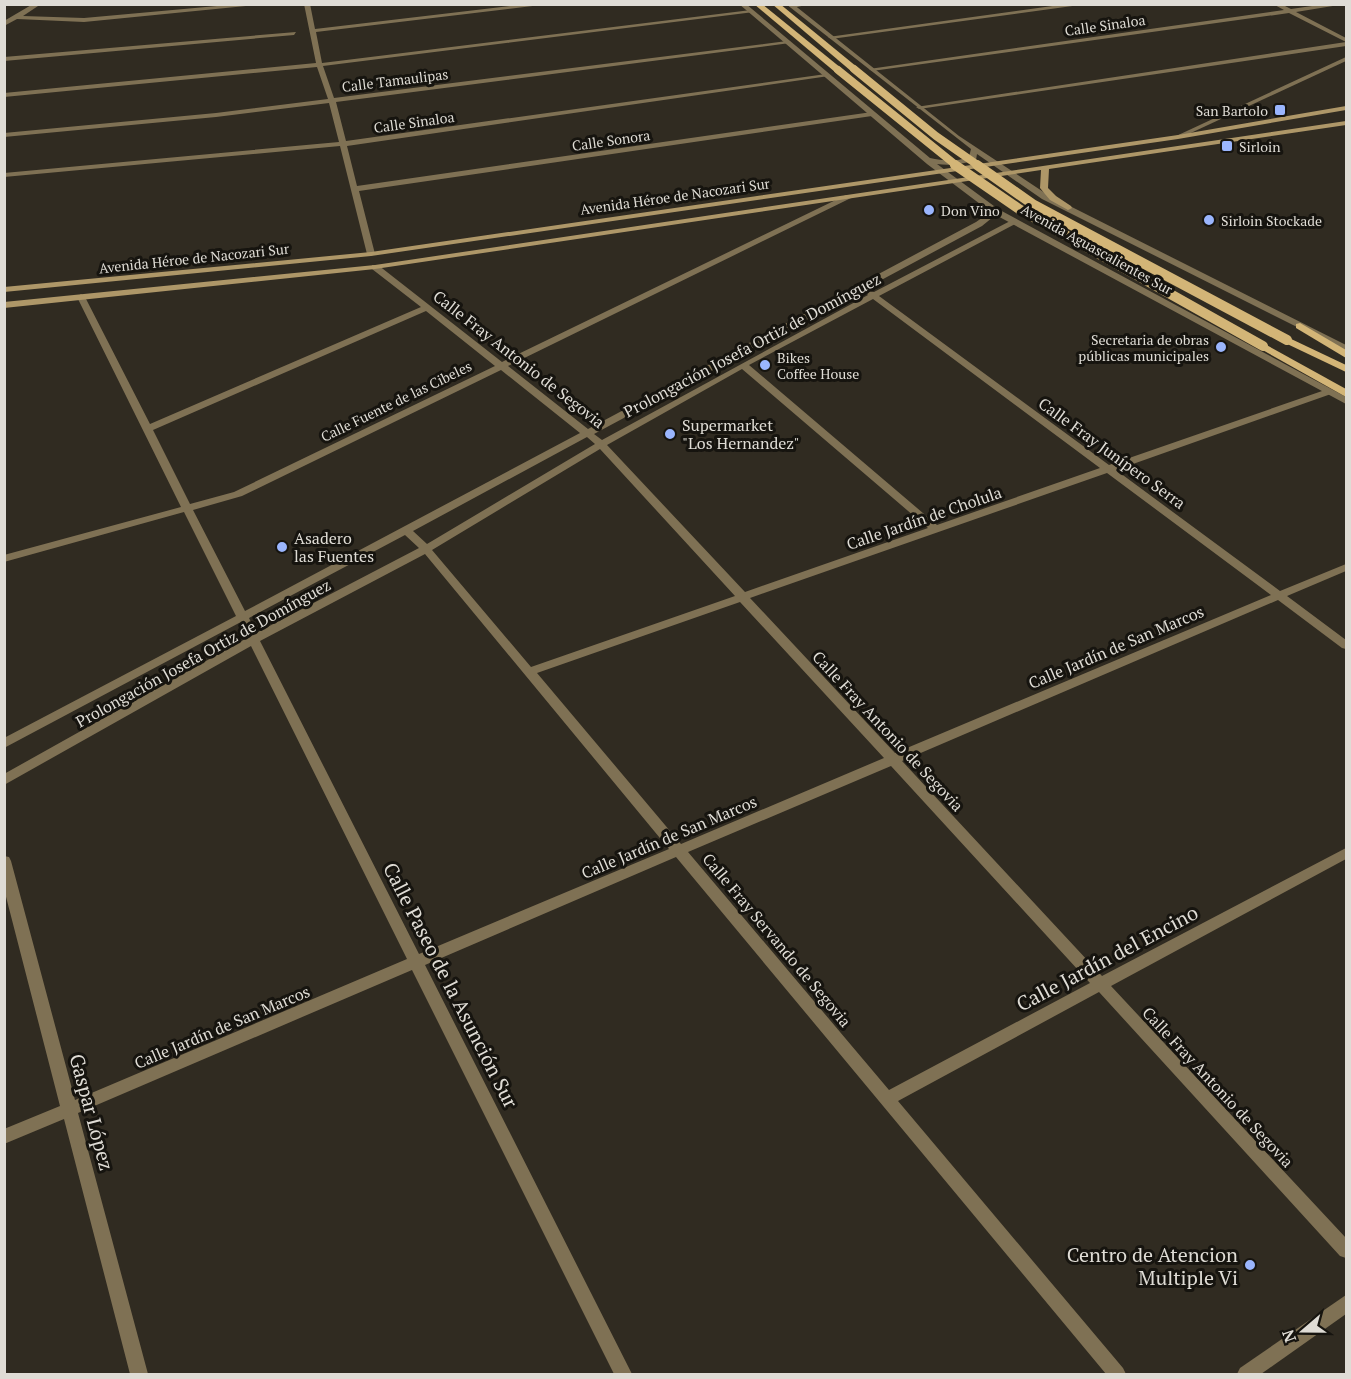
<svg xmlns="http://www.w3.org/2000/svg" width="1351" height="1379" font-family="'PT Serif',serif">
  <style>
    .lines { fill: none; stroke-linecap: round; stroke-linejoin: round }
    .minor { fill: #7f7154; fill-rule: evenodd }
    .tertiary { fill: #7f7154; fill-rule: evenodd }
    .secondary { fill: #ae9768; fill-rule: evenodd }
    .primary { fill: #d3b577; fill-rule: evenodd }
    .primary-bridge-far1 { stroke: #d3b577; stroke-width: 8 }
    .primary-bridge { stroke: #d3b577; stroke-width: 10 }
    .poi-dot { fill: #9ab5fd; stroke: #16140f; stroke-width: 2 }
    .labels { text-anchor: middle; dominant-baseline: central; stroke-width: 6; stroke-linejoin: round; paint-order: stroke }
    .far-street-label { font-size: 14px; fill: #dfdcd5; stroke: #16140f }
    .far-poi-label { font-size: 14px; fill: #dfdcd5; stroke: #16140f; text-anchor: start }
    .street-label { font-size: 16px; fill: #dfdcd5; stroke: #16140f }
    .poi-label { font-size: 16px; fill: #dfdcd5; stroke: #16140f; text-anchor: start }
    .near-street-label { font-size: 20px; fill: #dfdcd5; stroke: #16140f }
    .near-poi-label { font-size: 20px; fill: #dfdcd5; stroke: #16140f; text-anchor: end }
  </style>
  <rect width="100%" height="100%" fill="#302b21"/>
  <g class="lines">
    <g class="minor">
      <polygon points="33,4 41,4 23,16 84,18 239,4 267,4 84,22 17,19 4,26 4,21"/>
      <polygon points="304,4 310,4 315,29 526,4 549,4 316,32 322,63 751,10 754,12 323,66 334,98 787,41 790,43 336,102 346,141 826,74 829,76 347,146 357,186 872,112 875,114 872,116 359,191 375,254 371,256 367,254 340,146 4,177 4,173 339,142 329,103 216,117 4,137 4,133 216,113 328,99 317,67 4,97 4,93 316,63"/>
      <polygon points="791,4 811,4 792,8 789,6"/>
      <polygon points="1067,4 1087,4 831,39 828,37"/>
      <polygon points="1273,4 1281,4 1291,9 1326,4 1345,4 1296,12 1346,38 1346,42 1289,13 872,71 869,69 1284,10"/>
      <polygon points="296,32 294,35 4,61 4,57"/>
      <polygon points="1346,42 1346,46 919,109 916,107"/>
      <polygon points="1346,57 1346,61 1180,138 1174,137"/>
      <path d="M846,195L853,197L508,366L588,429L976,222L995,209H998V213L982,226L594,434L602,440L868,295L866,293L867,291L874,292L1014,219L1018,221L1017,223L879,296L1109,465L1325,390H1331V394L1116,470L1280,591L1346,564V571L1287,596L1346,640V649L1342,648L1278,600L902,761L1102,976L1346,848V859L1111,986L1346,1238V1258L1340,1256L1099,992L898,1101L1123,1368L1126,1374H1106L676,857L425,965L632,1374H614L412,970L78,1113L148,1374H130L64,1119L4,1144V1129L60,1106L4,889V856L9,857L11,861L75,1100L407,959L251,646L4,785V774L247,638L239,623L4,748V738L236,616L184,512L4,562V555L181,507L77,297L81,294L85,297L150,424L421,307L372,269V265H378L502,362ZM873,299L1100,468L937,525L749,365ZM426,311L495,366L234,492L190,504L153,430ZM742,369L928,528L745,592L607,445ZM501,370L580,433L245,611L193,510L242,496ZM587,437L595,444L427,544L413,531ZM600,449L735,596L531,667L432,550ZM1107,473L1271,595L895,753L750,598ZM405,535L419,548L256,633L249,618ZM425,554L669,849L419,954L260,641ZM740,602L884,758L681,844L537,673ZM891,766L1090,983L889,1090L688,852Z"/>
      <polygon points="1346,1295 1346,1314 1261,1374 1237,1374 1240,1368"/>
    </g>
    <path class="tertiary" d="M739,4H746L930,158C943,161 956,162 969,157L971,149L786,4H793L959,136L1048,195L1346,345V351L1343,350L1042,199L977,154L976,160C963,164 950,166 937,164L998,209L1346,397V404L992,213L927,164Z"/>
    <g class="secondary">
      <polygon points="1346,106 1346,110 1178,139 371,256 4,292 4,287 371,252 1178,135"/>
      <polygon points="1346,121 1346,125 1049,169 1048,188 1056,196 1071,206 1072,208 1068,210 1050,200 1040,188 1041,170 375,269 4,308 4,302 375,265"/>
    </g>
    <g class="primary">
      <polygon points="754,4 762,4 841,68 841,72 835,72"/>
      <polygon points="772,4 780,4 857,67 857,71 851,71"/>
      <polygon points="1300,323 1346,350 1346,358 1296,328 1296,324"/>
      <polygon points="1287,337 1346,365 1346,372 1283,342 1281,340"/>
      <polygon points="1263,343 1346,389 1346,397 1259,348 1259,344"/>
    </g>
    <g class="primary-bridge-far1">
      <polyline points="854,69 936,136 979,166"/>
      <polyline points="838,70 957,166"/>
    </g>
    <g class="primary-bridge">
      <polyline points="955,165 1019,209 1263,346"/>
      <polyline points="977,165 1034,205 1287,340"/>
    </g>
  </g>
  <g class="poi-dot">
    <rect x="1274" y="104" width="12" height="12" rx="3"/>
    <rect x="1221" y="140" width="12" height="12" rx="3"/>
    <circle cx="929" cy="210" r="6"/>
    <circle cx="1209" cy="220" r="6"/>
    <circle cx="1221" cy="347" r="6"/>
    <circle cx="765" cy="365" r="6"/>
    <circle cx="670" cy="434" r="6"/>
    <circle cx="282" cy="547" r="6"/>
    <circle cx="1250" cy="1265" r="6"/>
  </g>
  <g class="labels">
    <g class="far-street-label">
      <text transform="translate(1105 25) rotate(-8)">Calle Sinaloa</text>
      <text transform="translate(395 80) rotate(-7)">Calle Tamaulipas</text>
      <text transform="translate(414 122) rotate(-8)">Calle Sinaloa</text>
      <text transform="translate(611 140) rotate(-8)">Calle Sonora</text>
      <text transform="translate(675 196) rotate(-8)">Avenida Héroe de Nacozari Sur</text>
      <text transform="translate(1097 249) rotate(29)">Avenida Aguascalientes Sur</text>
      <text transform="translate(194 258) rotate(-6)">Avenida Héroe de Nacozari Sur</text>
      <text transform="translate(396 401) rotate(-26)">Calle Fuente de las Cibeles</text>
    </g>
    <g class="far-poi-label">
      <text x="1268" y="110" text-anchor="end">San Bartolo</text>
      <text x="1239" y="146">Sirloin</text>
      <text x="941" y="210">Don Vino</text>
      <text x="1221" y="220">Sirloin Stockade</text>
      <text x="1209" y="339" text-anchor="end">Secretaria de obras<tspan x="1209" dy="16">públicas municipales</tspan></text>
      <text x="777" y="357">Bikes<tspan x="777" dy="16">Coffee House</tspan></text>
    </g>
    <g class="street-label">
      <text transform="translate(752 345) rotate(-28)">Prolongación Josefa Ortiz de Domínguez</text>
      <text transform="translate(519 359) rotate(38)">Calle Fray Antonio de Segovia</text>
      <text transform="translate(1112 453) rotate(36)">Calle Fray Junípero Serra</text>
      <text transform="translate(924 518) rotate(-19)">Calle Jardín de Cholula</text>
      <text transform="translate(1116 647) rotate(-23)">Calle Jardín de San Marcos</text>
      <text transform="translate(203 653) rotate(-29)">Prolongación Josefa Ortiz de Domínguez</text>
      <text transform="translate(888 731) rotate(47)">Calle Fray Antonio de Segovia</text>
      <text transform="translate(669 837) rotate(-23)">Calle Jardín de San Marcos</text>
      <text transform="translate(777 940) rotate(50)">Calle Fray Servando de Segovia</text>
      <text transform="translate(222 1027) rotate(-23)">Calle Jardín de San Marcos</text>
      <text transform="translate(1218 1087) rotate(47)">Calle Fray Antonio de Segovia</text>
    </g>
    <g class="poi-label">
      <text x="682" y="425">Supermarket<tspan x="682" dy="18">"Los Hernandez"</tspan></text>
      <text x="294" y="538">Asadero<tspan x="294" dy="18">las Fuentes</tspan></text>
    </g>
    <g class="near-street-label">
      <text transform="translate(1107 958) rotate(-28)">Calle Jardín del Encino</text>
      <text transform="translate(451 985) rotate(63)">Calle Paseo de la Asunción Sur</text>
      <text transform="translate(92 1112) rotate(75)">Gaspar López</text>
    </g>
    <g class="near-poi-label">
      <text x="1238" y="1254">Centro de Atencion<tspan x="1238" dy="23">Multiple Vi</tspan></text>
    </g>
  </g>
  <rect width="1351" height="1379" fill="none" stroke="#dfdcd5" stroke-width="12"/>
  <g transform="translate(1303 1331) rotate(250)" stroke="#16140f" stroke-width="4.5" paint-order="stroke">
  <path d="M0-4.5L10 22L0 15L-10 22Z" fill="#dfdcd5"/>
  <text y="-9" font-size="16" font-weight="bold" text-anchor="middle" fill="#dfdcd5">N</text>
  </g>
</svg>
